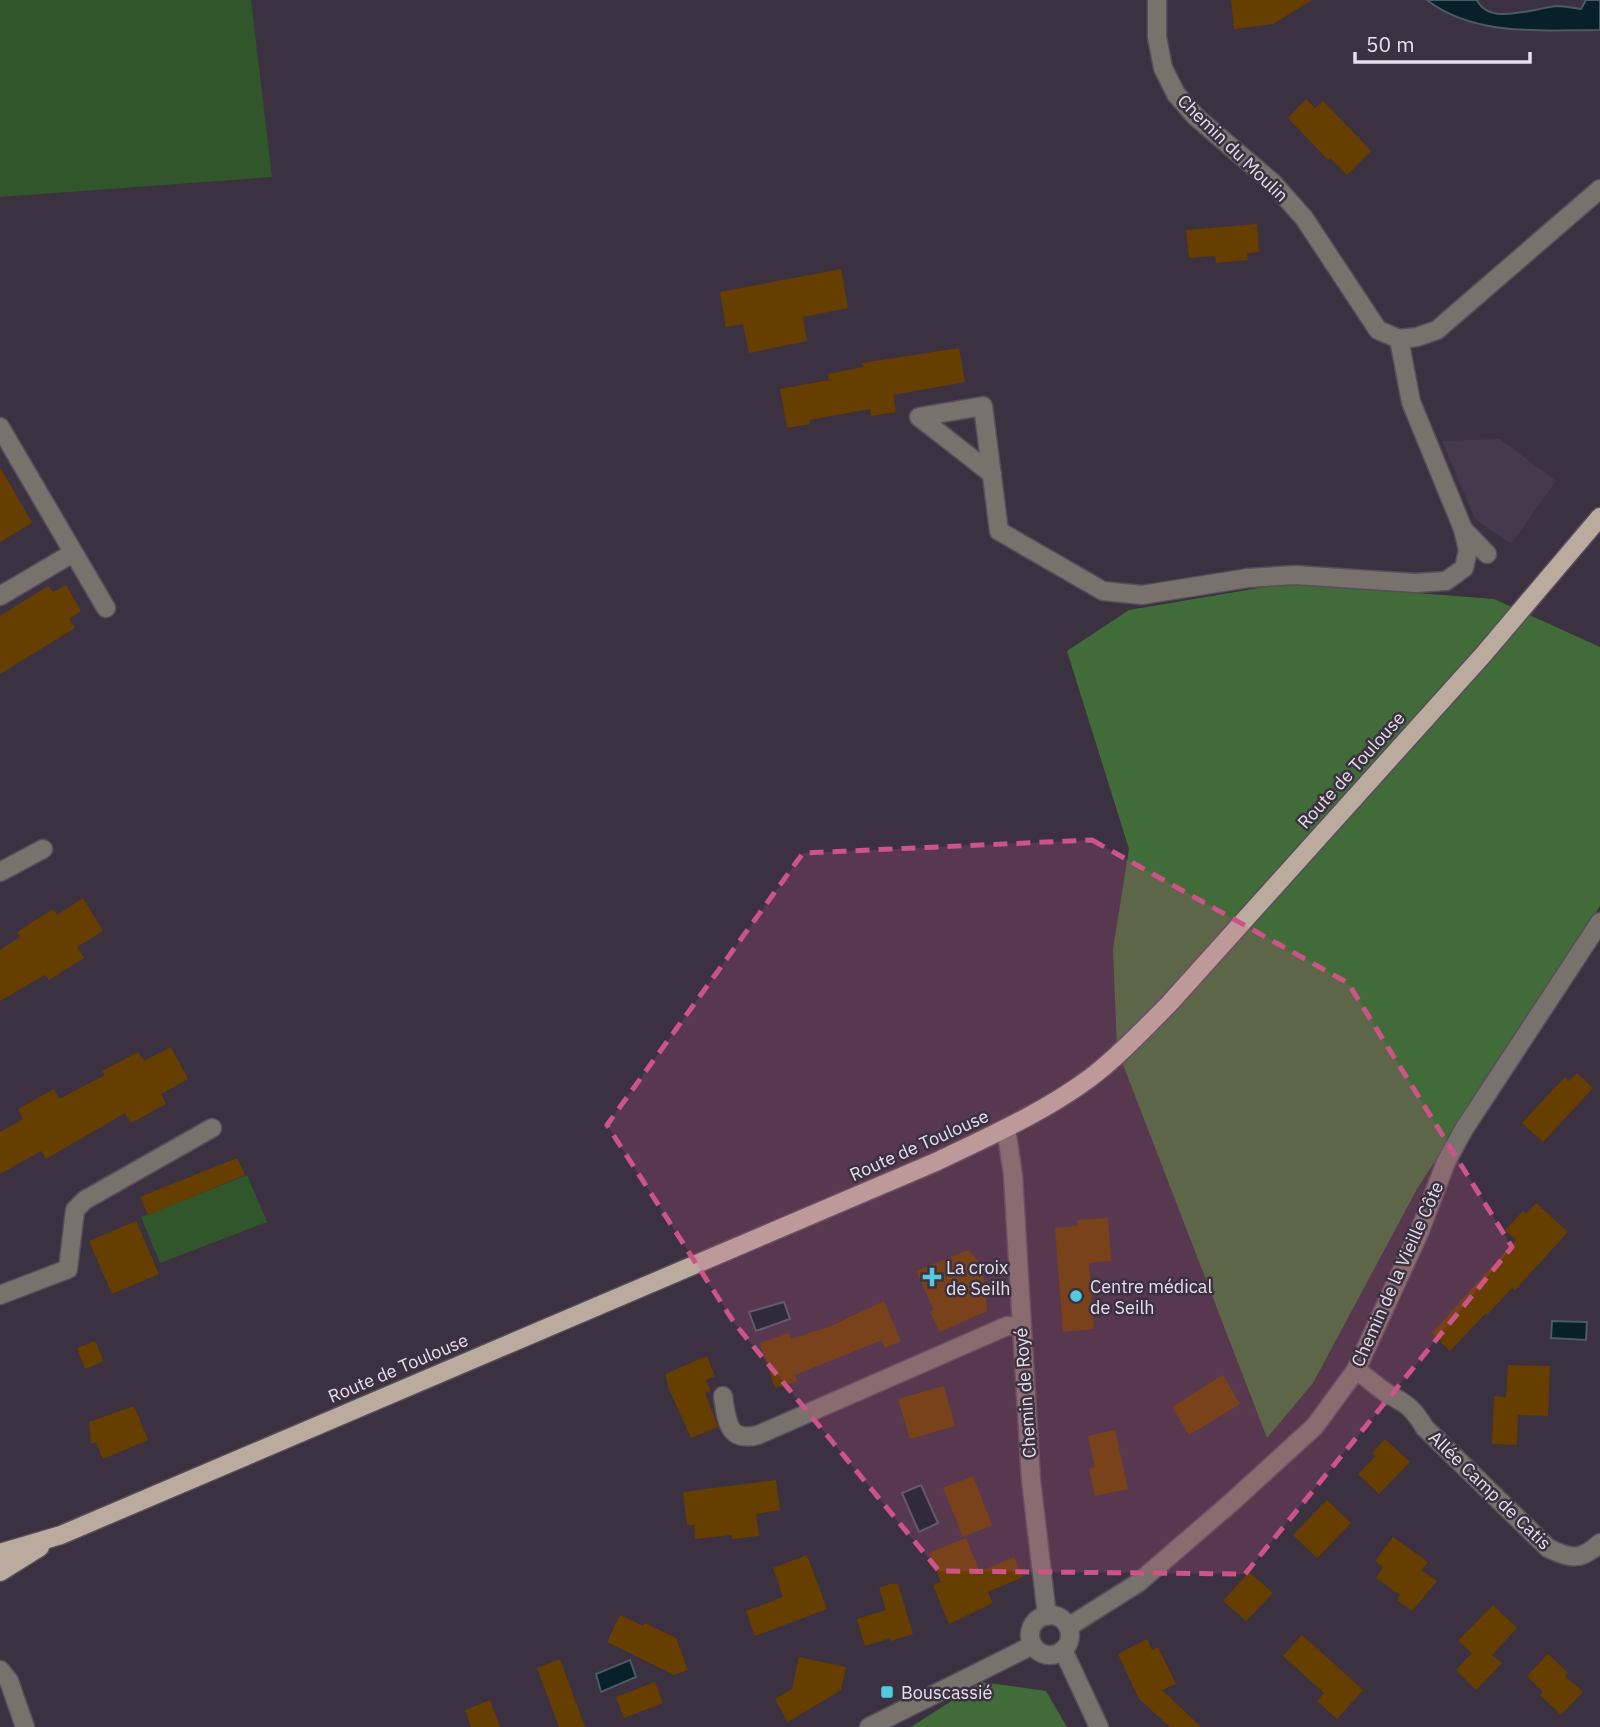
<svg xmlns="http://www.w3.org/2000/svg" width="1600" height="1727" font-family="'IBM Plex Sans',sans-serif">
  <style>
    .built { fill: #47394d }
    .green { fill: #32562b }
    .forest { fill: #426b3a }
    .water { fill: #08202a; stroke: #4b5a64; stroke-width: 2 }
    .building { fill: #663e00 }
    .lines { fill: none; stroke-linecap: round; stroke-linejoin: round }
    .minor-casing { stroke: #574d5b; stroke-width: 21 }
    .major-casing { stroke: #574d5b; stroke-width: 21 }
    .minor { stroke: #79716b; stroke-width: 18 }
    .major { stroke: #bbab9f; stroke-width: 18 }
    .marked { fill: #cd5486; fill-opacity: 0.2; stroke: #cd5486; stroke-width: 5; stroke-dasharray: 14 9; stroke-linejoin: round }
    .poi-dot { fill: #54cade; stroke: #3b3140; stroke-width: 2.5 }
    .labels { text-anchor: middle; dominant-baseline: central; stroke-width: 5; stroke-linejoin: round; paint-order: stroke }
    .street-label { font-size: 18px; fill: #e7e0ea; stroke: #3b3140 }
    .poi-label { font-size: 18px; fill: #e7e0ea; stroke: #3b3140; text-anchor: start }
  </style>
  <rect width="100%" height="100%" fill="#3b3140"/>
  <polygon class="built" points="1500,439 1556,481 1511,544 1475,519 1442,441"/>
  <g class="green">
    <polygon points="0,0 251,0 272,177 0,197"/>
    <polygon points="247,1175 267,1222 160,1263 141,1217"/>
  </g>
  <g class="forest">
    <polygon points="1289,583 1494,599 1600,647 1600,906 1417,1189 1313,1383 1267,1438 1117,1049 1113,949 1129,849 1067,651 1129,610"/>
    <polygon points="981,1682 1046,1691 1067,1727 911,1727"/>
  </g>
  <g class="water">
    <path d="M1427,0H1477C1490,27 1536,7 1558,6C1565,6 1573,8 1581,9L1586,0H1600V30C1544,30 1474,37 1427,0Z"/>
    <polygon points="784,1302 790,1319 756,1331 749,1312"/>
    <polygon points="1552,1321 1587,1322 1586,1340 1551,1338"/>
    <polygon points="921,1485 938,1523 919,1532 902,1493"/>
    <polygon points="630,1660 636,1677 601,1692 596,1674"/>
  </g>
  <g class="building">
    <polygon points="1231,0 1312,0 1273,24 1234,29"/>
    <polygon points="1306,99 1315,108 1323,101 1371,151 1347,175 1330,158 1328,160 1288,118"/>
    <polygon points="1257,224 1259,252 1247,253 1248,260 1216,263 1215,256 1189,258 1186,230"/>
    <polygon points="841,269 848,308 803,317 807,341 749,353 743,324 726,327 720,292"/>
    <polygon points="959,348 965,382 893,395 896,412 871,416 870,409 809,420 810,424 787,428 780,389 829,380 828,374 863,367 862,363"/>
    <polygon points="0,467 32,523 0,542"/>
    <polygon points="66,585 81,611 69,619 75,628 0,674 0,616 48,586 53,592"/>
    <polygon points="83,898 103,931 77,947 84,958 49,980 45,975 0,1001 0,950 20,937 17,932 53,909 57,915"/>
    <polygon points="171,1047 188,1079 161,1094 166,1104 131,1123 125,1113 46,1159 41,1151 0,1174 0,1132 23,1119 18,1109 54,1089 59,1099 105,1075 102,1071 138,1052 144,1061"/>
    <polygon points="1577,1073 1593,1088 1543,1142 1522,1123 1565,1077 1569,1081"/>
    <polygon points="237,1158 245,1175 148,1215 140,1197"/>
    <polygon points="1536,1203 1568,1232 1515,1290 1512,1288 1487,1315 1485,1314 1450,1351 1432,1333 1516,1240 1505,1230 1523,1211 1526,1214"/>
    <polygon points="1108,1218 1111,1261 1089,1263 1094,1329 1063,1332 1055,1228 1077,1226 1077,1220"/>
    <polygon points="136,1221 159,1274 112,1294 89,1241"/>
    <polygon points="968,1250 983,1266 987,1311 940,1332 930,1312 934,1310 916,1271"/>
    <polygon points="884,1301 901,1341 885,1348 882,1340 795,1375 797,1381 775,1388 760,1343 789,1333 791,1339 831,1326"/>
    <polygon points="95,1341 104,1361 85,1369 77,1348"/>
    <polygon points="707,1356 715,1376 706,1380 711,1391 705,1393 718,1427 691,1438 669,1389 665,1374"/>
    <polygon points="1508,1365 1550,1366 1548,1416 1518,1415 1517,1445 1492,1444 1494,1396 1506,1397"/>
    <polygon points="1223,1375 1240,1404 1189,1435 1172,1407"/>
    <polygon points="944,1386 955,1426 910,1439 898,1399"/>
    <polygon points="134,1406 148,1440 103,1459 96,1442 91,1444 89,1422"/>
    <polygon points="1115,1430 1128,1489 1095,1496 1089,1469 1095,1467 1088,1436"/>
    <polygon points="1385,1439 1410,1462 1379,1494 1358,1474 1376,1456 1372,1453"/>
    <polygon points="973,1476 992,1525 963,1537 943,1488"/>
    <polygon points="776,1480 780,1510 756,1514 759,1536 732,1539 732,1535 695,1539 694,1525 687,1525 683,1492"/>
    <polygon points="1327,1500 1351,1523 1317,1558 1293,1535"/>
    <polygon points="1393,1537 1428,1562 1421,1570 1437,1581 1412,1611 1397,1600 1400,1595 1376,1578 1383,1567 1375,1561"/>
    <polygon points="966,1538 980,1572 1014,1557 1023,1577 988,1592 993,1603 949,1624 933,1585 941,1582 929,1553"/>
    <polygon points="807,1555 827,1609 755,1636 746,1611 783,1597 773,1568"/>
    <polygon points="1249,1572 1273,1593 1246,1621 1223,1601"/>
    <polygon points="890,1584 898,1584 913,1634 891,1641 891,1638 865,1646 857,1619 886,1610 879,1588"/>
    <polygon points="1493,1605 1517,1628 1492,1655 1502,1663 1476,1690 1456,1670 1472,1653 1458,1641"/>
    <polygon points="620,1615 643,1626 645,1623 676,1638 688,1670 674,1675 607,1642"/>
    <polygon points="1302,1635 1363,1690 1337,1719 1317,1701 1324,1693 1283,1656"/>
    <polygon points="1147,1639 1152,1650 1158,1647 1176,1684 1162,1690 1201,1727 1170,1727 1139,1699 1118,1654"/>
    <polygon points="1548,1654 1568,1673 1565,1676 1583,1692 1561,1715 1540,1695 1543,1692 1527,1676"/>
    <polygon points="799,1657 846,1667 841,1690 788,1722 775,1699 792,1689"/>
    <polygon points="560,1659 585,1727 559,1727 537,1668"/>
    <polygon points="655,1682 663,1703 624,1718 616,1697"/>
    <polygon points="490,1700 500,1727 471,1727 465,1710"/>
  </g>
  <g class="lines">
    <defs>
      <g id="minor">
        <polyline points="1157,0 1157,37 1163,68 1176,94 1196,117 1272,182 1304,218 1378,330 1399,339 1417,337 1437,330 1600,189"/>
        <polyline points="0,427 106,608"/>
        <polyline points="992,474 919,417 983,406 999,531 1103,591 1142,595 1248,578 1295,575 1415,583 1446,581 1464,568 1468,550 1463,529 1411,402 1399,339"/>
        <polyline points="1463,529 1487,554"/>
        <polyline points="0,596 73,553"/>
        <polyline points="0,872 43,849"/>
        <polyline points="1006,1129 1013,1175 1031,1480 1047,1616"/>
        <polyline points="0,1295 68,1269 75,1210 85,1200 212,1128"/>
        <path d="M1356,1370C1367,1377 1377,1387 1388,1394C1407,1404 1413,1408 1425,1428L1548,1548C1570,1559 1581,1561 1600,1543"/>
        <path d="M723,1396C727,1420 727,1443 758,1435L1007,1326H1021"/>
        <circle cx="1050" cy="1635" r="20"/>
        <polyline points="1068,1627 1138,1583 1233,1501 1315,1426 1356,1370 1419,1233 1446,1162 1464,1129 1600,922"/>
        <polyline points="1063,1650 1099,1727"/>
        <polyline points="0,1670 9,1681 25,1727"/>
        <polyline points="869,1727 1033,1645"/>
      </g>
      <g id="major">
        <path d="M0,1553L61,1535L938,1161C990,1136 1044,1112 1090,1078C1119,1056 1144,1029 1169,1004L1483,655L1600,517"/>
        <polyline points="0,1572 40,1547"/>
      </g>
    </defs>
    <use href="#minor" class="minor-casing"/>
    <use href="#major" class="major-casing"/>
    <use href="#minor" class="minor"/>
    <use href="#major" class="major"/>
  </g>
  <path class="marked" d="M1092,840L1348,983L1512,1247L1245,1574L939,1571L735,1324L607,1125L803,853Z"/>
  <g class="poi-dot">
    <path d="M928.5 1266.5h7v7h7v7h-7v7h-7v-7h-7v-7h7z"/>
    <circle cx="1076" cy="1296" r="7"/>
    <rect x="880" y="1685" width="14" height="14" rx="3.5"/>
  </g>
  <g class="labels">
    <g class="street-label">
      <text transform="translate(1233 148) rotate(44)">Chemin du Moulin</text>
      <text transform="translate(1351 770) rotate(-48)">Route de Toulouse</text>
      <text transform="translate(919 1145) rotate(-24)">Route de Toulouse</text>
      <text transform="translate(1397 1274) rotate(-66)">Chemin de la Vieille Côte</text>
      <text transform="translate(398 1368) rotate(-23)">Route de Toulouse</text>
      <text transform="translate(1025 1393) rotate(-94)">Chemin de Royé</text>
      <text transform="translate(1490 1490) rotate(44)">Allée Camp de Catis</text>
    </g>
    <g class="poi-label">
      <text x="946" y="1267">La croix<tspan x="946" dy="21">de Seilh</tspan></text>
      <text x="1090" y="1286">Centre médical<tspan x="1090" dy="21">de Seilh</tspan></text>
      <text x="901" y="1692">Bouscassié</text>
    </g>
  </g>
  <path d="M1355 52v10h175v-10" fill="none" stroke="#e7e0ea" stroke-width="3.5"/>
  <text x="1366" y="52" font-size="21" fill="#e7e0ea" stroke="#3b3140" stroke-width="5" paint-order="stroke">50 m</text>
</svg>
